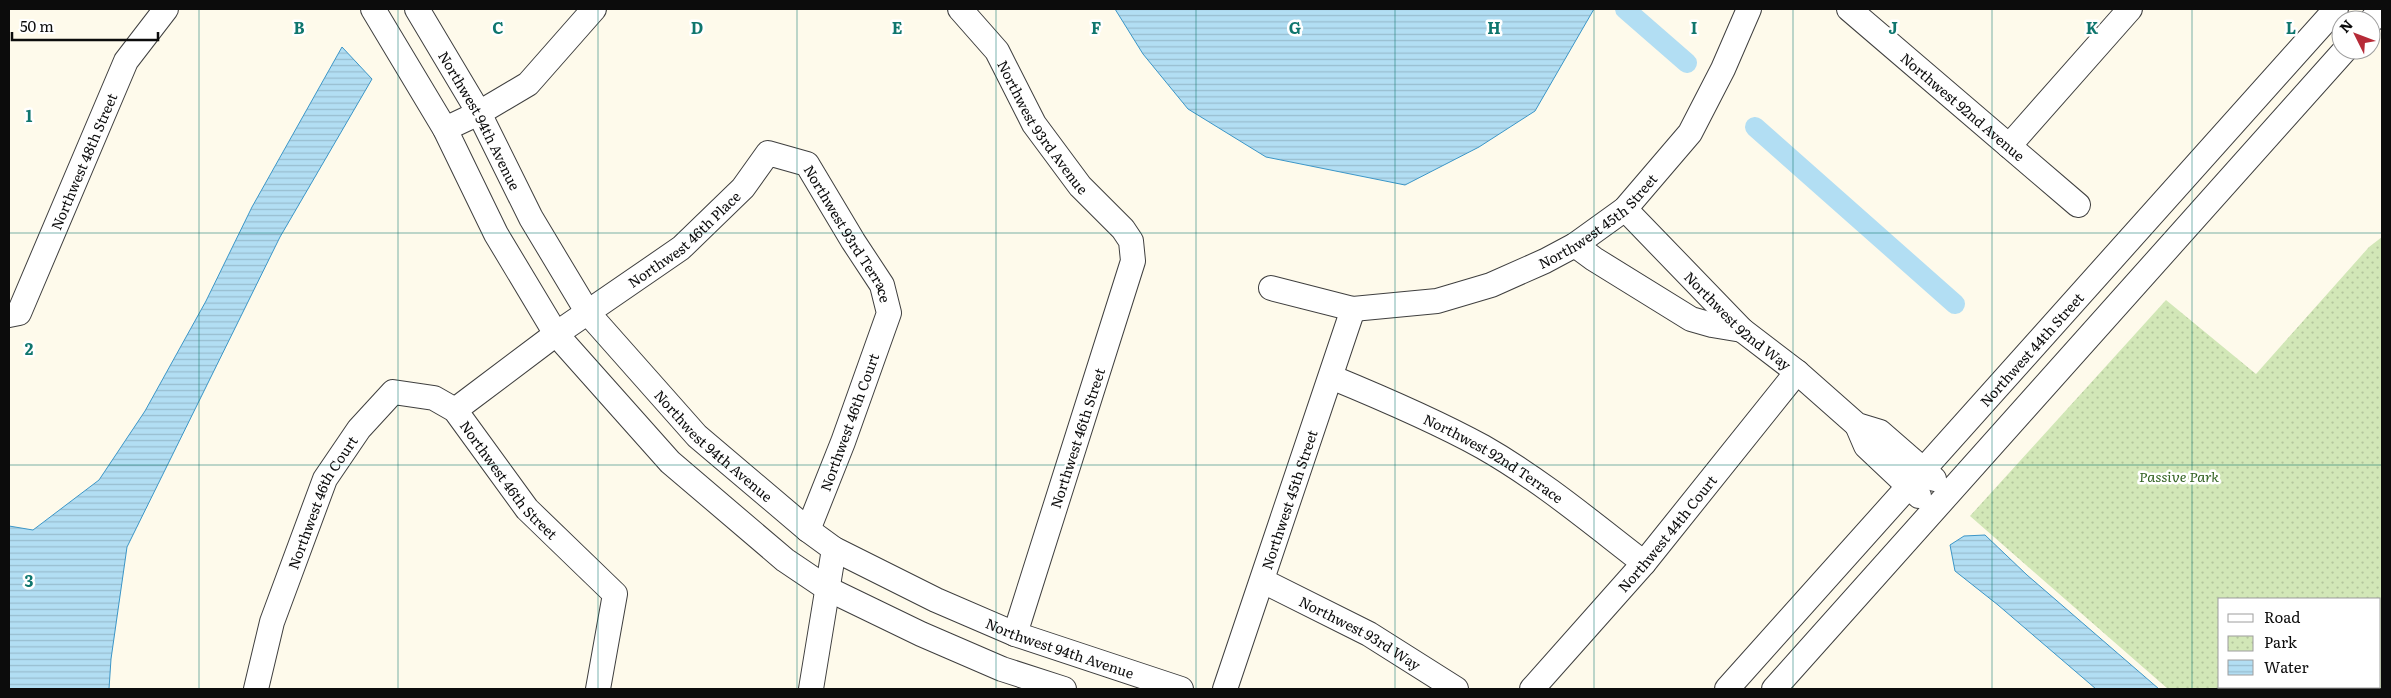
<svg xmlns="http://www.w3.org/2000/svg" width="2391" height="698" font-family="Literata,serif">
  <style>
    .park { fill: url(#park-dots); fill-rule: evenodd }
    .water { fill: url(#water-rules); stroke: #3c96c7 }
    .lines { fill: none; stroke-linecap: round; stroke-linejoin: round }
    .canal { stroke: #b2def3; stroke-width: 20 }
    .minor-casing { stroke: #3f3f3f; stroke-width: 26 }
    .minor { stroke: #fff; stroke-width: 24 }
    .grid { fill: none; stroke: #0f766e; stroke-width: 1; stroke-opacity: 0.55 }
    .labels { text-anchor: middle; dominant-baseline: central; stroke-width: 5; stroke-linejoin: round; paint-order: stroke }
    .street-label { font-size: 14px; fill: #0c0c0c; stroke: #fff }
    .park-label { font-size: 14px; font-style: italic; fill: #30601f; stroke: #fff }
    .grid-label { font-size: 16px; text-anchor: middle; font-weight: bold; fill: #0f766e; stroke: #fff; stroke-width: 5; stroke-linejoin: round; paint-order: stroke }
  </style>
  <defs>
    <pattern id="park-dots" width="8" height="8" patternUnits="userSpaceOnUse" patternTransform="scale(1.25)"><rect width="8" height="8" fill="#d2e7b7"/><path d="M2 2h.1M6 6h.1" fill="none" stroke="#b3c59c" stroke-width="1.8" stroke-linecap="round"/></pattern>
    <pattern id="water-rules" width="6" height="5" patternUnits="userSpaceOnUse" patternTransform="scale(1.25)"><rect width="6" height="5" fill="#b2def3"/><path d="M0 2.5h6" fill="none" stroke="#98bdcf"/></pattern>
  </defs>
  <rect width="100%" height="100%" fill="#fefaeb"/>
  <path class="park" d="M2382,237V689H2168L1970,516L2166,300L2256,374L2369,247ZM2220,599H2380V687H2220Z"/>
  <g class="water">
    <polygon points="1115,9 1594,9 1535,111 1479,147 1405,185 1266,157 1188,109 1143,54"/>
    <polygon points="342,47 372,79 280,237 127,547 111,659 109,689 9,689 9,526 33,530 99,480 145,411 206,301 252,207"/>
    <polygon points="1985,535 2027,575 2159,689 2096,689 1998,605 1955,571 1950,545 1964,536"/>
  </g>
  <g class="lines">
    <g class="canal">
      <polyline points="1625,9 1687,63"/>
      <polyline points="1755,127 1955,304"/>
    </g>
    <defs>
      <g id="minor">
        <polyline points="373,9 445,129 496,234 556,334 670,462 785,560 828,589 921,634 1002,669 1064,689"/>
        <path id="s1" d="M417,9L479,113L531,218L588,313L697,436L808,530L834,549L936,600L1015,634L1181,689"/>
        <path id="s2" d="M960,9L997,51L1034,124L1080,186L1123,229L1131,241L1133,261L1015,634"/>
        <path id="s3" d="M1849,9L2078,205"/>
        <polyline points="2371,21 2381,9"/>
        <polyline points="445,129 479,113 528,84 594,9"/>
        <polyline points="2009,146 2130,9"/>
        <path id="s4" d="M1625,209L1742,330L1797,372L1857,425L1880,432L1934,479"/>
        <polyline points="1575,245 1594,259 1691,319 1712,325 1742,330"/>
        <path id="s5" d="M1271,288L1353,309L1437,301L1491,285L1545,261L1575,245L1625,209L1690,133L1723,69L1749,9"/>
        <path id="s6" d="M9,315L19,313L126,61L166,9"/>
        <path id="s7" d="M1331,377C1382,398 1434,420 1483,447C1541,480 1592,523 1644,563"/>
        <path id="s8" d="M455,410L556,334L681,248L743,188L768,153L807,164L853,241L882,285L889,313L843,442L808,530"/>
        <polyline points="1857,425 1866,446 1919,496"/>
        <path id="s9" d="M1263,581L1369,634L1456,689"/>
        <path id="s10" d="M256,689L272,622L325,479L359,429L393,392L434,398L455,410L527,509L615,594L598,689"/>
        <polyline points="811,689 834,549"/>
        <path id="s11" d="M1225,689L1353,309"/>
        <path id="s12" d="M1532,689L1644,563L1797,372"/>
        <path id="s13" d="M1727,689L2336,9"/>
        <polyline points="1774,689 2345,50"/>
      </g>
    </defs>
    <use href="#minor" class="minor-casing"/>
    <use href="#minor" class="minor"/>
  </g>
  <path class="grid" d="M199,9V689M398,9V689M598,9V689M797,9V689M996,9V689M1196,9V689M1395,9V689M1594,9V689M1793,9V689M1992,9V689M2192,9V689M9,233H2382M9,465H2382"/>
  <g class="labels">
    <g class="street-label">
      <text stroke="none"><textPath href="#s3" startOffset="150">Northwest 92nd Avenue</textPath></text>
      <text stroke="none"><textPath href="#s1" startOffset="128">Northwest 94th Avenue</textPath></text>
      <text stroke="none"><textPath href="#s2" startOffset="145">Northwest 93rd Avenue</textPath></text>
      <text stroke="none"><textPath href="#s6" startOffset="175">Northwest 48th Street</textPath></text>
      <text stroke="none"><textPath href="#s5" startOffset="351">Northwest 45th Street</textPath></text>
      <text stroke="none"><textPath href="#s8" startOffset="529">Northwest 93rd Terrace</textPath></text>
      <text stroke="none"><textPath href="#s8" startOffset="286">Northwest 46th Place</textPath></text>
      <text stroke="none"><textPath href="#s4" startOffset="159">Northwest 92nd Way</textPath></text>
      <text stroke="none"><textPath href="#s13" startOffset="456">Northwest 44th Street</textPath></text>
      <text transform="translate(849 422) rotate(-70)">Northwest 46th Court</text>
      <text transform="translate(1077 438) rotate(-72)">Northwest 46th Street</text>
      <text stroke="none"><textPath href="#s1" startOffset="532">Northwest 94th Avenue</textPath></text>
      <text stroke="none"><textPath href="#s7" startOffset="182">Northwest 92nd Terrace</textPath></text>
      <text stroke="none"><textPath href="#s10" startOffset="486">Northwest 46th Street</textPath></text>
      <text stroke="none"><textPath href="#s11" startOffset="200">Northwest 45th Street</textPath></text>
      <text stroke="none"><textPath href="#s10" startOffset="199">Northwest 46th Court</textPath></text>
      <text stroke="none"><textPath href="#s12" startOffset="206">Northwest 44th Court</textPath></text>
      <text stroke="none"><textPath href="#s9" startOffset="110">Northwest 93rd Way</textPath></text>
      <text stroke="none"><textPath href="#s1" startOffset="938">Northwest 94th Avenue</textPath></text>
    </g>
    <g class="park-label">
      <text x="2179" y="476">Passive Park</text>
    </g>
  </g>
  <g class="grid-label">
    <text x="299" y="34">B</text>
    <text x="498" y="34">C</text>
    <text x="697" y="34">D</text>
    <text x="897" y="34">E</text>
    <text x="1096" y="34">F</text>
    <text x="1295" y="34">G</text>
    <text x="1494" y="34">H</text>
    <text x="1694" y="34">I</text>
    <text x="1893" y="34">J</text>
    <text x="2092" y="34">K</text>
    <text x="2291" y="34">L</text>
    <text x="29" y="122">1</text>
    <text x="29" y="355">2</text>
    <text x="29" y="587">3</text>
  </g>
  <rect width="2391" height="698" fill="none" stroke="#0c0c0c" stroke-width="20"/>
  <rect x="2218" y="598" width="162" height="90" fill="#ffffff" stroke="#9e9e9e"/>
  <rect x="2228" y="614" width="25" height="8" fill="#ffffff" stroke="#9e9e9e"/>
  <text x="2264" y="623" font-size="15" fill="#0c0c0c">Road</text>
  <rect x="2228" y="636" width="25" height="15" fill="url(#park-dots)" stroke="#9e9e9e"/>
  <text x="2264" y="648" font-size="15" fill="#0c0c0c">Park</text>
  <rect x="2228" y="660" width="25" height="15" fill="url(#water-rules)" stroke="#9e9e9e"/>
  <text x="2264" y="673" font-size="15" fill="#0c0c0c">Water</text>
  <g transform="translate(2356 35) rotate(312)"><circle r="24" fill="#ffffff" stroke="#9e9e9e"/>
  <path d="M0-4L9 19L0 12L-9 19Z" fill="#b62a37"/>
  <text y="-8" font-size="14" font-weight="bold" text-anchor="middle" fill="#0c0c0c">N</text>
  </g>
  <path d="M12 32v8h146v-8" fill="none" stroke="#0c0c0c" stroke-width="2.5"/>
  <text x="20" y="32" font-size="15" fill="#0c0c0c" stroke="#ffffff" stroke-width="4" paint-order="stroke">50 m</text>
</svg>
